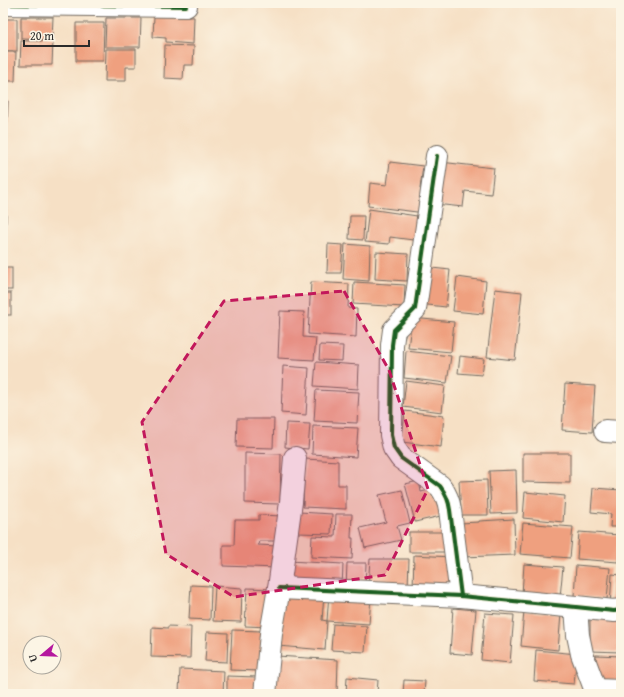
<svg xmlns="http://www.w3.org/2000/svg" width="624" height="697" font-family="'Gentium Book Plus',serif">
  <style>
    .building { fill: #efa07f }
    .lines { fill: none; stroke-linecap: round; stroke-linejoin: round }
    .street-casing { stroke: #726a61; stroke-width: 24 }
    .street { stroke: #fff; stroke-width: 22 }
    .cycleway-casing { stroke: #fcf5e5; stroke-width: 6 }
    .cycleway { stroke: #1b5e20; stroke-width: 4 }
    .marked { fill: #c2185b; fill-opacity: 0.2; stroke: #c2185b; stroke-width: 3; stroke-dasharray: 8 5; stroke-linejoin: round }
  </style>
  <rect width="100%" height="100%" fill="#fcf5e5"/>
  <filter id="ink" filterUnits="userSpaceOnUse"><feTurbulence type="fractalNoise" baseFrequency=".025" numOctaves="2"/><feDisplacementMap in="SourceGraphic" scale="8" xChannelSelector="R" yChannelSelector="G"/><feConvolveMatrix kernelMatrix="1 2 1 2 8 2 1 2 1" color-interpolation-filters="sRGB"/></filter>
  <filter id="wash" filterUnits="userSpaceOnUse"><feTurbulence type="fractalNoise" baseFrequency=".012" numOctaves="4" result="noise"/><feDisplacementMap in="SourceGraphic" scale="16" xChannelSelector="R" yChannelSelector="G"/><feGaussianBlur stdDeviation="0.9" result="paint"/><feColorMatrix in="noise" values="0 0 0 0 0 0 0 0 0 0 0 0 0 0 0 0 0 1.4 0 .05"/><feComposite in="paint" operator="in"/></filter>
  <g filter="url(#wash)">
    <rect width="100%" height="100%" fill="#f6e0c5"/>
    <g id="blocks">
      <g class="building">
        <polygon points="154,16 194,17 193,44 166,42 166,38 153,37"/>
        <polygon points="21,17 53,17 52,40 21,39"/>
        <polygon points="106,18 141,18 140,47 105,47"/>
        <rect x="3" y="19" width="14" height="32"/>
        <polygon points="76,23 104,23 103,61 76,61"/>
        <polygon points="21,41 53,41 52,65 20,65"/>
        <polygon points="165,45 194,46 193,65 184,65 183,79 164,78"/>
        <polygon points="106,49 136,49 136,67 126,67 126,81 105,81"/>
        <polygon points="3,52 16,52 15,81 3,81"/>
        <polygon points="3,101 8,101 6,158 3,157"/>
        <polygon points="3,159 6,159 5,182 3,182"/>
        <polygon points="390,162 423,166 420,189 427,189 425,213 368,206 370,183 387,185"/>
        <polygon points="440,162 494,168 491,194 465,191 463,207 435,204"/>
        <polygon points="3,194 7,194 6,223 3,223"/>
        <polygon points="369,209 424,217 421,241 390,237 389,244 365,242"/>
        <polygon points="350,216 364,216 363,240 349,239"/>
        <rect x="3" y="227" width="2" height="27"/>
        <polygon points="328,244 343,245 341,273 327,273"/>
        <polygon points="345,244 370,246 369,281 343,279"/>
        <polygon points="376,252 408,254 407,281 375,279"/>
        <polygon points="423,267 450,270 446,307 419,304"/>
        <rect x="3" y="268" width="9" height="22"/>
        <polygon points="457,277 486,281 483,314 453,311"/>
        <polygon points="311,282 349,284 348,308 357,309 356,337 308,334"/>
        <polygon points="354,282 405,285 404,307 353,304"/>
        <polygon points="495,289 522,292 515,360 487,357"/>
        <rect x="3" y="293" width="8" height="22"/>
        <polygon points="280,311 304,312 303,337 316,338 314,360 278,358"/>
        <polygon points="412,318 454,322 451,352 408,348"/>
        <polygon points="320,345 343,346 342,361 319,360"/>
        <polygon points="406,351 451,356 447,383 404,378"/>
        <polygon points="460,356 484,359 482,375 458,373"/>
        <polygon points="316,362 359,365 358,389 314,386"/>
        <polygon points="283,366 309,368 306,415 281,413"/>
        <polygon points="406,381 445,386 442,412 403,407"/>
        <polygon points="565,384 595,386 592,432 562,430"/>
        <polygon points="316,390 359,392 357,423 314,421"/>
        <polygon points="405,411 444,416 441,447 402,442"/>
        <polygon points="237,419 274,419 273,448 236,447"/>
        <polygon points="286,423 310,424 308,449 285,447"/>
        <polygon points="313,426 358,428 356,457 312,454"/>
        <polygon points="245,453 281,454 280,504 245,503"/>
        <polygon points="523,453 570,453 570,483 523,482"/>
        <polygon points="305,459 338,461 338,485 346,485 346,509 303,507"/>
        <polygon points="516,470 517,513 491,514 489,471"/>
        <polygon points="487,480 488,515 461,515 459,481"/>
        <polygon points="419,481 421,492 438,488 445,515 415,522 405,484"/>
        <polygon points="593,488 621,490 621,527 610,527 611,514 591,512"/>
        <polygon points="402,490 410,523 397,526 401,540 365,548 360,528 386,522 379,495"/>
        <polygon points="525,492 565,496 563,522 523,518"/>
        <polygon points="299,512 332,514 331,534 298,533"/>
        <polygon points="336,514 352,514 351,538 353,538 352,559 311,557 312,536 335,537"/>
        <polygon points="259,515 283,516 282,541 259,541 258,545 277,546 277,568 223,566 223,545 234,545 235,520 259,520"/>
        <polygon points="514,519 515,555 462,557 460,523 479,522 479,521"/>
        <polygon points="523,523 573,527 570,558 520,554"/>
        <rect x="409" y="532" width="40" height="20"/>
        <polygon points="579,532 620,535 618,562 577,559"/>
        <polygon points="414,555 451,557 450,590 413,588"/>
        <polygon points="370,559 409,559 408,587 368,588"/>
        <polygon points="289,561 343,564 342,588 288,586"/>
        <polygon points="347,563 366,563 365,589 346,588"/>
        <polygon points="524,564 563,567 560,597 522,594"/>
        <polygon points="576,565 610,568 607,599 574,596"/>
        <polygon points="612,574 621,575 621,607 610,606"/>
        <polygon points="191,585 211,586 210,620 189,619"/>
        <polygon points="215,586 242,588 241,622 213,621"/>
        <polygon points="247,588 271,589 269,627 245,626"/>
        <polygon points="285,590 324,594 322,620 327,621 325,650 278,646"/>
        <polygon points="329,593 371,597 369,624 327,621"/>
        <polygon points="453,608 476,610 472,655 450,653"/>
        <polygon points="524,611 561,614 558,650 521,646"/>
        <polygon points="485,613 514,615 510,663 481,660"/>
        <polygon points="590,619 621,620 621,652 590,651"/>
        <polygon points="333,624 367,626 365,652 331,650"/>
        <polygon points="168,626 191,627 190,658 151,657 152,627 168,628"/>
        <polygon points="232,630 262,631 260,671 230,670"/>
        <polygon points="207,632 228,633 227,662 205,661"/>
        <polygon points="536,650 577,654 574,684 534,681"/>
        <polygon points="596,655 621,656 621,681 595,681"/>
        <polygon points="277,656 338,660 337,694 276,691"/>
        <polygon points="180,669 224,671 223,694 179,694"/>
        <polygon points="227,676 257,677 256,694 227,694"/>
        <polygon points="347,677 378,680 377,694 346,694"/>
        <polygon points="404,680 425,681 424,694 403,694"/>
        <polygon points="536,691 593,693 593,694 536,694"/>
      </g>
    </g>
  </g>
  <g filter="url(#ink)">
    <use href="#blocks" fill-opacity="0" stroke="#726a61" stroke-width="1"/>
    <g class="lines">
      <defs>
        <g id="street">
          <polyline points="3,4 186,6"/>
          <path d="M437,156L415,309L394,330L392,345L391,435L394,448L401,458L440,486C446,494 449,501 450,510L461,596"/>
          <polyline points="605,431 621,432"/>
          <polyline points="279,588 461,596 576,607 614,611 621,610"/>
          <polyline points="576,607 578,635 582,654 597,694"/>
          <polyline points="596,690 621,691"/>
          <polyline points="265,694 271,634 279,588 291,502 295,458"/>
        </g>
      </defs>
      <use href="#street" class="street-casing"/>
      <use href="#street" class="street"/>
      <defs>
        <g id="cycleway">
          <polyline points="3,4 186,6"/>
          <path d="M437,156L415,309L394,330L392,345L391,435L394,448L401,458L440,486C446,494 449,501 450,510L461,596"/>
          <polyline points="279,588 461,596 576,607 614,611 621,610"/>
        </g>
      </defs>
      <use href="#cycleway" class="cycleway-casing"/>
      <use href="#cycleway" class="cycleway"/>
    </g>
  </g>
  <path class="marked" d="M344,291L389,370L428,489L385,575L234,597L166,554L142,422L224,301Z"/>
  <rect width="624" height="697" fill="none" stroke="#fcf5e5" stroke-width="16"/>
  <g transform="translate(42 655) rotate(251)"><circle r="19" fill="#fcf5e5" stroke="#a8a49b"/>
  <path d="M0-3L7 15L0 10L-7 15Z" fill="#b5179e"/>
  <text y="-6" font-size="11" font-weight="bold" text-anchor="middle" fill="#2b2b2b">U</text>
  </g>
  <path d="M24 40v6h65v-6" fill="none" stroke="#2b2b2b" stroke-width="2"/>
  <text x="30" y="40" font-size="12" fill="#2b2b2b" stroke="#fcf5e5" stroke-width="3" paint-order="stroke">20 m</text>
</svg>
